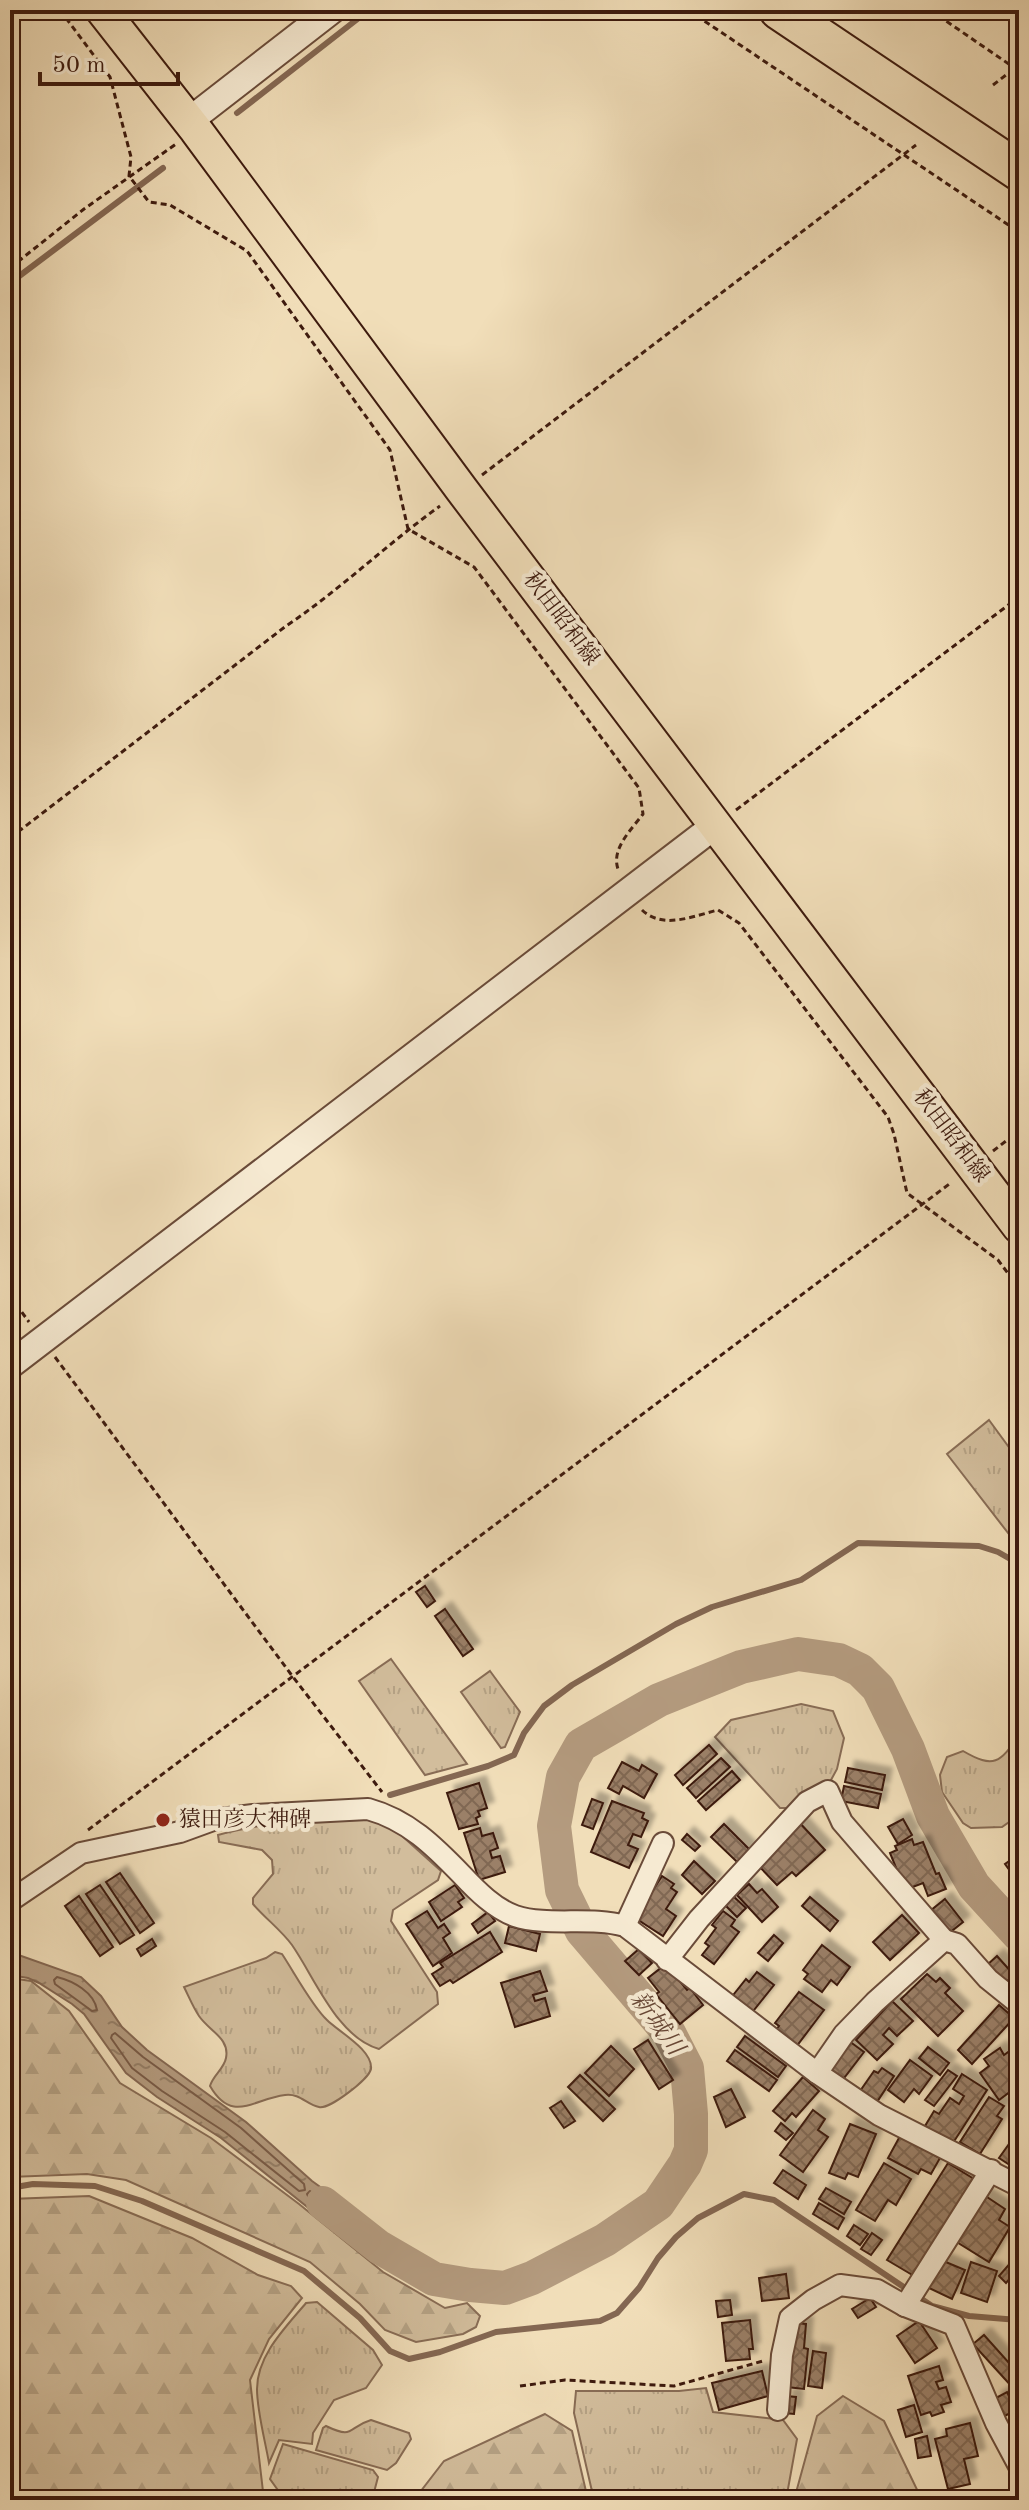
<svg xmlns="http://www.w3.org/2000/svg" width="1029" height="2510" font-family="'Old Standard TT','Noto Serif JP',serif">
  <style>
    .grass { fill: url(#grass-tufts); stroke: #886c55; stroke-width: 2 }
    .forest { fill: url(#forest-firs); stroke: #886c55; stroke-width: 2 }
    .water { fill: url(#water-ripples); stroke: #846752; stroke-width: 2 }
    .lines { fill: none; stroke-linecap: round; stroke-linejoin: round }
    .shore { stroke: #785a46; stroke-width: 2 }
    .stream { stroke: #846752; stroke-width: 6 }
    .river { stroke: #b49b7f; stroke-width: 34 }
    .building { fill: url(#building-cross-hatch); stroke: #3d1a0e; stroke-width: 2; filter: url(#shadow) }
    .minor-casing { stroke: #6a4b39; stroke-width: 24 }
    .tertiary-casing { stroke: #6a4b39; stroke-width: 30 }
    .primary-casing { stroke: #3d1a0e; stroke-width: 36 }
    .motorway-casing { stroke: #3d1a0e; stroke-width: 42 }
    .path { stroke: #3d1a0e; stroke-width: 3; stroke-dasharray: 6 4; stroke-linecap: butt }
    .minor { stroke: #f6ead2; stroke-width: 20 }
    .tertiary { stroke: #f6ead2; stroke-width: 26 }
    .primary { stroke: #f1deb9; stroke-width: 32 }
    .motorway { stroke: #f1deb9; stroke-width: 38 }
    .poi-dot { fill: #8f2418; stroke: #f6ead2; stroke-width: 3 }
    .labels { text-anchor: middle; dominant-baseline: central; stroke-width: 8; stroke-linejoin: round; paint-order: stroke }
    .street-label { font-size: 22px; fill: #3d1a0e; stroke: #f6ead2 }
    .poi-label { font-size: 22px; fill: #3d1a0e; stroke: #f6ead2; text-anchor: start }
    .water-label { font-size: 24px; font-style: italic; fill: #674736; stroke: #f6ead2 }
  </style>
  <defs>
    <pattern id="grass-tufts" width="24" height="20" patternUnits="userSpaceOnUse" patternTransform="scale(2)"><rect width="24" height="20" fill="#d2bd9c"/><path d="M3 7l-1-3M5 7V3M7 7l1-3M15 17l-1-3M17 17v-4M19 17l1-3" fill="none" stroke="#b5a285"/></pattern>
    <pattern id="forest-firs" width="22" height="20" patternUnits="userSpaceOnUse" patternTransform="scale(2)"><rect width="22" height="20" fill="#d2bd9c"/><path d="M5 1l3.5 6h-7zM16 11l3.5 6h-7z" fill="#b5a285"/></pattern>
    <pattern id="water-ripples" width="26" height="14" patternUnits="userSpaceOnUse" patternTransform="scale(2)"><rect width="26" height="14" fill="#b49b7f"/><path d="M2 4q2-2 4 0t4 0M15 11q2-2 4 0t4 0" fill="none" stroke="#947e66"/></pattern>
    <pattern id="building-cross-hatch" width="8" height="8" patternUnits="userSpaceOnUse" patternTransform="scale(2)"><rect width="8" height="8" fill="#9b8067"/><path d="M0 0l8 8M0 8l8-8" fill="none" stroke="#806853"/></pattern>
    <filter id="shadow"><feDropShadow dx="7" dy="-7" stdDeviation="2" flood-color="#0004"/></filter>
  </defs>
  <rect width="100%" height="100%" fill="#f1deb9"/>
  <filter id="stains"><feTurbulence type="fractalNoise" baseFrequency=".0025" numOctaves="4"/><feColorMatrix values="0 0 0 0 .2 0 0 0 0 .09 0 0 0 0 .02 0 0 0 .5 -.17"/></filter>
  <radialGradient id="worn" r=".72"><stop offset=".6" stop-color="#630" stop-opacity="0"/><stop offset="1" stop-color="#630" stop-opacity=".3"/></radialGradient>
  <g class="grass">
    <polygon points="989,1420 1019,1461 1019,1555 1012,1551 1015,1542 947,1454"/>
    <polygon points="391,1659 467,1764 425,1775 359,1681"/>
    <polygon points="490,1671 520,1712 505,1747 501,1748 461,1692"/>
    <polygon points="801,1704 833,1711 844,1738 837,1769 831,1780 789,1808 780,1808 715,1737 731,1720"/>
    <path d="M1019,1735V1815L1002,1827L971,1828L963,1823L942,1792L940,1775L947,1757L963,1751C994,1769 1000,1763 1019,1735Z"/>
    <path d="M367,1819L391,1826L441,1871L438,1880L393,1910L391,1921L437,1992L438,2004L379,2049C337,2037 315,1978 292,1945C282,1931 265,1918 253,1904V1898L273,1874L272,1860L262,1850L219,1842L218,1835C266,1821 317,1821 367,1819Z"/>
    <path d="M275,1952L282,1954C294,1972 312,2006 327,2020C339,2032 373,2050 371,2069C369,2079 329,2110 319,2107C307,2105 300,2093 285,2095C253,2099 232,2124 210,2086C213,2075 224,2069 226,2058C230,2038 209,2031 199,2016C193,2007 189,1997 184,1987L266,1958Z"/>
    <path d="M317,2302L373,2350L382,2365L366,2388L334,2400L313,2433L312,2444L279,2440L269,2463C265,2440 257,2411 257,2389C257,2355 286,2327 306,2303Z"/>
    <polygon points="706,2388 713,2412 783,2420 797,2439 786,2500 594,2500 574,2413 576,2391 679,2391"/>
    <path d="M371,2420L409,2433L411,2439L396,2463L387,2470L316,2450L323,2428L326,2426C355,2440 347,2427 371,2420Z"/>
    <polygon points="283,2444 373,2470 378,2477 372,2500 295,2500 280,2493 270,2479"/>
  </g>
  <g class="forest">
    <polygon points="10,1978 31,1981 69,2011 120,2083 211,2138 299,2204 383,2272 445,2308 467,2303 480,2316 476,2327 463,2334 416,2342 385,2330 360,2304 310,2262 126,2180 87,2174 10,2177"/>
    <polygon points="89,2196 192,2238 258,2275 291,2286 302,2298 269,2339 250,2380 264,2500 10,2500 10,2199"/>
    <polygon points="843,2396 884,2421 922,2500 794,2500 817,2416"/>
    <polygon points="545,2414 572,2431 588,2500 414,2500 444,2461"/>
  </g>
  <polygon class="water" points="10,1952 81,1977 101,1996 122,2027 147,2050 246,2122 312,2181 370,2223 351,2242 221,2138 157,2097 126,2073 84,2014 72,2004 39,1983 28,1978 10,1975"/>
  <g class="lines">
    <g class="shore">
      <path d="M57,1977C73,1981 94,1992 97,2010L92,2011L55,1984L54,1980Z"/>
      <polygon points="115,2033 143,2057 241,2128 304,2184 305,2190 299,2191 225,2132 162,2091 132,2068 111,2038 112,2035"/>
      <polygon points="310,2191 354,2221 354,2227 348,2229 309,2198 307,2194"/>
    </g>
    <g class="stream">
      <polyline points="237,113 369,10"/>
      <polyline points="10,283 163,168"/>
      <polyline points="390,1795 488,1766 514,1755 524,1733 544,1706 572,1685 676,1624 712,1607 801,1580 858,1543 979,1546 998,1552 1019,1564"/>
      <polyline points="10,2188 33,2184 95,2186 142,2201 304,2271 360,2318 390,2351 409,2359 440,2352 496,2332 600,2321 617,2313 639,2288 658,2258 676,2237 698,2218 744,2194 774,2200 932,2306 969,2316 1019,2320"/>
    </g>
    <polyline class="river" points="323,2203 379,2247 434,2279 470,2285 505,2288 532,2278 605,2240 658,2204 685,2164 691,2150 691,2114 687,2068 669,2033 582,1931 562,1890 554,1826 563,1777 581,1745 659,1700 741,1667 798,1654 839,1660 860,1670 878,1688 908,1749 933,1816 974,1886 1019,1935"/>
  </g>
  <g class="building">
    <polygon points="425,1586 435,1601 427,1607 416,1592"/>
    <polygon points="445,1609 473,1649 463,1656 435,1616"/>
    <polygon points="709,1745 717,1754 683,1785 675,1775"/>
    <polygon points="721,1758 730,1767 696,1798 687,1788"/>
    <polygon points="622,1762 639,1771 642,1765 657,1774 644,1798 623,1786 619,1794 608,1788"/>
    <polygon points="848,1768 885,1775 882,1790 845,1782"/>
    <polygon points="732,1771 740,1780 706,1810 698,1801"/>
    <polygon points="479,1783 487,1808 478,1811 480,1816 476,1818 478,1824 459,1829 447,1793"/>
    <polygon points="844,1786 881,1794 878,1808 841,1801"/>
    <polygon points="592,1799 603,1803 593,1829 582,1825"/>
    <polygon points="612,1801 644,1813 642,1818 648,1821 641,1837 633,1834 628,1845 638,1849 629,1868 591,1852"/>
    <polygon points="903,1819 912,1835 898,1844 888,1827"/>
    <polygon points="798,1821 825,1850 796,1876 792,1872 777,1885 755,1862"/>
    <polygon points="724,1824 750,1850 737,1862 711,1837"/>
    <polygon points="480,1828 482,1836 493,1833 498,1848 490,1851 492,1858 500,1856 505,1872 479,1880 464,1833"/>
    <polygon points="687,1834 700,1846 695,1851 682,1840"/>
    <polygon points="912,1839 914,1845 923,1842 936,1874 939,1873 946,1889 928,1896 923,1883 905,1890 890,1853 897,1850 895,1846"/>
    <polygon points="1019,1854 1019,1876 1015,1878 1005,1864"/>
    <polygon points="694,1861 715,1881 702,1894 682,1875"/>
    <polygon points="120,1873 154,1923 140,1933 106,1882"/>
    <polygon points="662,1876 674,1884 671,1888 677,1892 666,1909 676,1916 663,1936 635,1918"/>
    <polygon points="749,1884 757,1893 762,1889 778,1907 762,1922 737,1895"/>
    <polygon points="100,1885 134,1935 120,1944 86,1894"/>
    <polygon points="455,1885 464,1898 458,1902 462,1907 441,1921 429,1902"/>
    <polygon points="79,1896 113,1947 100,1956 65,1906"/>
    <polygon points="733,1896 746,1908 737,1917 724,1904"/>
    <polygon points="810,1897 838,1921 830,1931 802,1906"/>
    <polygon points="945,1899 963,1922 948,1934 930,1911"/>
    <polygon points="427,1911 438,1928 444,1924 450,1933 443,1938 452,1953 433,1966 406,1924"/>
    <polygon points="723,1911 735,1920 731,1926 739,1932 714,1964 702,1955 709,1946 705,1943 716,1928 712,1925"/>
    <polygon points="488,1912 495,1921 478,1933 472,1924"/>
    <polygon points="902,1915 919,1933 890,1960 873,1942"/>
    <polygon points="509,1926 540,1934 536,1951 505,1943"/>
    <polygon points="490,1932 502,1952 453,1983 450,1980 440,1986 432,1974 443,1967 440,1963"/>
    <polygon points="774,1935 783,1943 768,1961 758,1953"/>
    <polygon points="152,1939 156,1946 141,1956 137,1949"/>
    <polygon points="822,1945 850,1967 837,1985 831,1980 822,1992 804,1979 808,1974 803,1970"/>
    <polygon points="639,1949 652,1963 639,1975 625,1961"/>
    <polygon points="997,1956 1014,1975 1004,1984 987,1965"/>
    <polygon points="666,1964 687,1990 690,1988 703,2005 680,2024 656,1994 659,1992 648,1978"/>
    <polygon points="540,1971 547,1991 533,1995 535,2001 545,1998 550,2016 515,2027 501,1983"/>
    <polygon points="757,1972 774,1985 750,2015 730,1999 746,1979 749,1982"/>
    <polygon points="927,1974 936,1982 940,1978 950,1988 945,1993 963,2011 938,2036 901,1999"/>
    <polygon points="799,1992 824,2010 796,2047 775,2031 779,2026 775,2023"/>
    <polygon points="892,2001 913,2021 897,2036 889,2028 883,2035 893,2044 877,2060 856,2040"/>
    <polygon points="999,2005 1014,2018 972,2064 958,2050"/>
    <polygon points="745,2036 786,2066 778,2077 737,2047"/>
    <polygon points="648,2040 673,2080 659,2089 634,2049"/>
    <polygon points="849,2041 864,2052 841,2082 826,2071"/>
    <polygon points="1019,2044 1019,2085 999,2100 980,2073 989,2066 984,2059 1000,2048 1004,2055"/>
    <polygon points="611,2046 634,2069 609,2096 585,2073"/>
    <polygon points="928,2047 949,2063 940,2075 919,2058"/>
    <polygon points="735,2050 777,2080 769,2091 727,2061"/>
    <polygon points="910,2060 932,2076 919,2094 914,2089 904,2102 888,2090"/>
    <polygon points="882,2068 894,2076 875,2105 858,2094 874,2071 878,2073"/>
    <polygon points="948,2070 957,2076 934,2106 925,2100"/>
    <polygon points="962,2074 987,2090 953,2143 925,2126 934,2111 939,2114 950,2098 959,2104 964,2096 953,2089"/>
    <polygon points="580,2075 615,2109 603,2121 568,2087"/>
    <polygon points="803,2077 819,2091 796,2117 792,2113 785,2121 773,2111"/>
    <polygon points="731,2089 745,2117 726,2127 714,2097"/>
    <polygon points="989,2097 1004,2106 997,2116 1002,2119 980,2154 960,2142"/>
    <polygon points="561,2101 575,2121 564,2128 550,2108"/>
    <polygon points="813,2110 825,2119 818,2130 828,2137 803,2172 780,2155"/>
    <polygon points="781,2123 793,2133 786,2140 775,2131"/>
    <polygon points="850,2124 876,2134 858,2177 848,2173 845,2179 829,2173"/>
    <polygon points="1019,2130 1019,2171 999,2158"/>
    <polygon points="900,2136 940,2158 931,2174 921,2169 918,2174 888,2158"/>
    <polygon points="884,2163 911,2179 896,2205 888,2200 875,2221 856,2210"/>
    <polygon points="948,2163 974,2179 914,2276 887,2260"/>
    <polygon points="783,2170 806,2185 798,2199 774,2183"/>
    <polygon points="826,2188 851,2202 844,2214 819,2199"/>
    <polygon points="984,2195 1005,2209 999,2220 1010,2227 989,2262 955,2241"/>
    <polygon points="819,2203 844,2218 838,2229 813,2214"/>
    <polygon points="854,2225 868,2234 860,2245 847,2236"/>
    <polygon points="872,2233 882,2240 871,2255 861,2249"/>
    <polygon points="1019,2253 1019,2268 1006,2283 999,2276"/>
    <polygon points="941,2260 965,2270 952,2299 929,2288"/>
    <polygon points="971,2262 997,2271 987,2302 961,2293"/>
    <polygon points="786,2274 789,2298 762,2301 759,2278"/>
    <polygon points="870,2298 876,2307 858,2318 852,2309"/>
    <polygon points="730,2300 732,2315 718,2317 716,2301"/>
    <polygon points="750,2320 753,2349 749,2349 750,2359 726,2361 722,2323"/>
    <polygon points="919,2321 937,2348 915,2363 897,2336"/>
    <polygon points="797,2323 806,2324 804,2348 808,2349 804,2389 787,2387 792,2335"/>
    <polygon points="984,2335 1019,2374 1019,2384 1014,2389 973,2344"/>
    <polygon points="813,2351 826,2353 822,2388 808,2386"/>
    <polygon points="939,2366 943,2380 936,2382 939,2389 946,2387 951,2402 941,2405 944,2412 932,2416 930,2412 921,2415 908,2376"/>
    <polygon points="762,2371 768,2396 719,2410 712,2383"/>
    <polygon points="1007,2392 1016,2410 1003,2417 994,2399"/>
    <polygon points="786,2396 796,2397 794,2414 784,2413"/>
    <polygon points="914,2405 922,2432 906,2437 898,2410"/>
    <polygon points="970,2423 978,2456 964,2459 970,2484 948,2489 935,2439 947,2436 946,2429"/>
    <polygon points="927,2436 931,2456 918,2458 915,2439"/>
  </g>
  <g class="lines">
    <defs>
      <g id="minor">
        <path d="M10,1901L81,1853L180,1832L213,1820L253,1815L368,1809C408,1820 434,1846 462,1875C477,1891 495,1909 515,1916C548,1927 590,1916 625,1926L817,2073L879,2115L1019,2186"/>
        <polyline points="625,1926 663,1843"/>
        <polyline points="667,1960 699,1919 807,1802 828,1791 842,1822 944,1940"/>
        <polyline points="817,2073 844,2034 875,2002 944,1940 957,1944 988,1979 1019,2004"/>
        <polyline points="905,2306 991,2170"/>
        <polyline points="778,2410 782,2355 790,2318 813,2300 840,2285 877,2290 905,2306 954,2325 996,2423 1019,2466"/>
      </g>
      <g id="tertiary">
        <polyline points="189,121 332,10"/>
        <polyline points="10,1365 717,824"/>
      </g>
      <polyline id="primary" points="102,10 196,130 462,490 1019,1227"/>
      <polyline id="motorway" points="779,10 1019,171"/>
    </defs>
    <use href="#minor" class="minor-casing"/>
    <use href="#tertiary" class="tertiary-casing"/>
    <use href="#primary" class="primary-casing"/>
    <use href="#motorway" class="motorway-casing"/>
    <g class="path">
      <path d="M60,10L110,77L131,157L129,176L149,202L170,205L247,251L390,450L408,529L474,567L639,788L643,814C631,830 611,849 618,869"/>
      <polyline points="688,10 1019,232"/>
      <polyline points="930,10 1019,71"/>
      <polyline points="993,85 1019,65"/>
      <polyline points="10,268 84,209 176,144"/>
      <polyline points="482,475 916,145"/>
      <polyline points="736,810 1019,597"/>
      <path d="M10,838L286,626C340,590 387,544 440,506"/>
      <path d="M642,910C663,930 693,916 718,910L739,923L888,1117L894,1134L907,1193L998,1260L1019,1288"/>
      <polyline points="993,1151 1019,1131"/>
      <polyline points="10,1296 29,1322"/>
      <polyline points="55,1357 293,1677 382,1792"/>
      <polyline points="88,1830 952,1182"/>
      <polyline points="520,2386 565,2380 674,2386 763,2361"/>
    </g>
    <use href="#minor" class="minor"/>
    <use href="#tertiary" class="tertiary"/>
    <use href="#primary" class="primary"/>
    <use href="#motorway" class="motorway"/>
  </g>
  <circle class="poi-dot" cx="163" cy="1820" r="8"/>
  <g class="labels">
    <g class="street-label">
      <text transform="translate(561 619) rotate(53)">秋田昭和線</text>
      <text transform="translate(951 1136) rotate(53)">秋田昭和線</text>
    </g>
    <g class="poi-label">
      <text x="179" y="1820">猿田彦大神碑</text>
    </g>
    <g class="water-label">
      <text transform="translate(656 2024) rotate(54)">新城川</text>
    </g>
  </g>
  <rect width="1029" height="2510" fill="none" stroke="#f1deb9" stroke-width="40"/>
  <rect x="12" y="12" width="1005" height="2486" fill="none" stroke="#3d1a0e" stroke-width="4"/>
  <rect x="20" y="20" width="989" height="2470" fill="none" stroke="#3d1a0e" stroke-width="2"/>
  <path d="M40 72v12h138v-12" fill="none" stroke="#3d1a0e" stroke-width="4"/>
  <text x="52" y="72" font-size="24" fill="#3d1a0e" stroke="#f6ead2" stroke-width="6" paint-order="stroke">50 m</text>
  <rect width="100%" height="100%" filter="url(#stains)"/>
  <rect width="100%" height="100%" fill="url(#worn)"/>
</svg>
